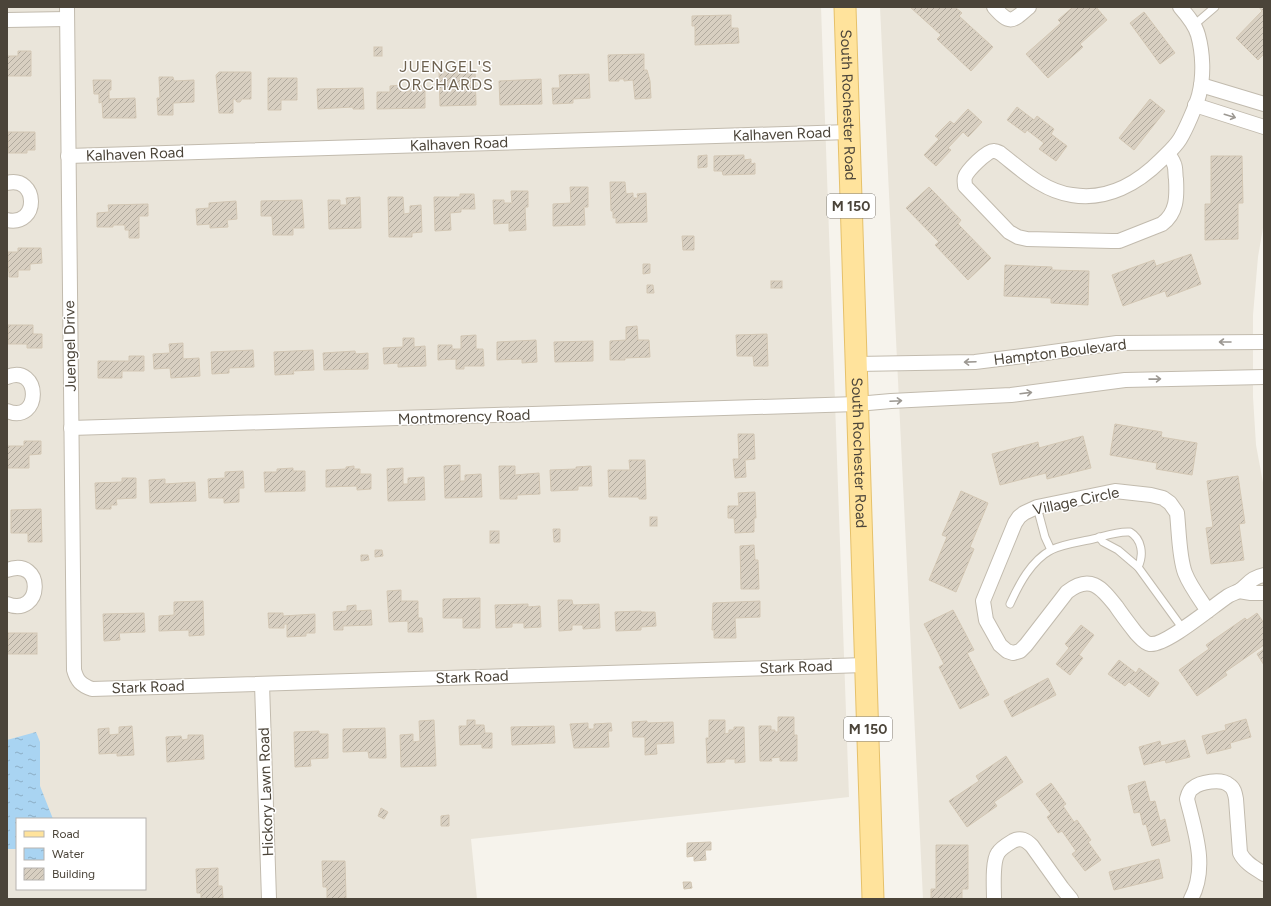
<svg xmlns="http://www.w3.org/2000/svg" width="1271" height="906" font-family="Figtree,sans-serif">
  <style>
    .residential { fill: #eae5da; fill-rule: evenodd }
    .water { fill: url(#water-ripples) }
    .building { fill: url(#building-hatch); stroke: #d3c7b4 }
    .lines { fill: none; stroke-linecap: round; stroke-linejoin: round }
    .service-casing { stroke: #c2bbae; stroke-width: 9 }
    .minor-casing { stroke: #c2bbae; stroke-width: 16 }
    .primary-casing { stroke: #e6c16a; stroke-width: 23 }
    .service { stroke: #fff; stroke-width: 7 }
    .minor { stroke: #fff; stroke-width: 14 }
    .primary { stroke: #ffe39c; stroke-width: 21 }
    .oneway { stroke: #9c9892 }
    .labels { text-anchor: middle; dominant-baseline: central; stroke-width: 3; stroke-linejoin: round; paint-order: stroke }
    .shield { fill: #fff; stroke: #817c74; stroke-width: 1 }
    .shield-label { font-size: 14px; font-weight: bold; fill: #4b4439 }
    .street-label { font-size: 15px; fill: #4b4439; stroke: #fff }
    .neighbourhood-label { font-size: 16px; letter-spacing: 1px; fill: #6e6250; stroke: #fff }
  </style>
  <defs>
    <pattern id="water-ripples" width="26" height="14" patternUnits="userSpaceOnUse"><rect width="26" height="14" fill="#a9d4f2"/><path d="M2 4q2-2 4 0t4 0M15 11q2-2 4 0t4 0" fill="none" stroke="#8caec5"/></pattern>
    <pattern id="building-hatch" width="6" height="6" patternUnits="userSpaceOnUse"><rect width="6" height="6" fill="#d8cfc1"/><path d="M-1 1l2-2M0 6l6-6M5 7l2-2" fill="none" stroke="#b1aa9e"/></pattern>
  </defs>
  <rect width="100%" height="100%" fill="#f6f3ec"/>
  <g class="residential">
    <path d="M7,7H821L849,797L471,839L477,899H7ZM17,819H145V889H17Z"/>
    <polygon points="880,7 1264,7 1264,222 1258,257 1253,315 1253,397 1256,445 1264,488 1264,899 923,899"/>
  </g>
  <polygon class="water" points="36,732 40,742 40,786 53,819 17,819 17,849 7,849 7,740"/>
  <g class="building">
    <polygon points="910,7 955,7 962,13 959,16 993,47 971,71 937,39 941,35"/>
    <polygon points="1073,7 1096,7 1107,20 1080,44 1083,47 1048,78 1026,54 1061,23 1058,20"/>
    <polygon points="1259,7 1264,7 1264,54 1258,60 1236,38 1262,11"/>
    <polygon points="1144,12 1175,53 1160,64 1130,23"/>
    <polygon points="731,15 731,28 738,28 739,43 695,45 695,26 692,26 692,16"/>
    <rect x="374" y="47" width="8" height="9"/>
    <polygon points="18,51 31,51 31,76 7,76 7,56 18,56"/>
    <polygon points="644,54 644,70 647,70 650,81 651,98 635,99 633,80 624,81 624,79 619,79 619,81 609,81 608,55"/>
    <polygon points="475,70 476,105 440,106 439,72"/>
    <polygon points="219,72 251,72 251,99 242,99 240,102 237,102 235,99 233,99 233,113 219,113 216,75"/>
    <polygon points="589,74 590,98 573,99 573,103 553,104 552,88 560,88 559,75"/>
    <polygon points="159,77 173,77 174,81 194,80 194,102 173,103 173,115 158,115 157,98 160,98"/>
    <polygon points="268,78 297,78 297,100 281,100 281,110 268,110"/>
    <polygon points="541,79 542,104 500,105 499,81"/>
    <polygon points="93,80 111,80 111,90 109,90 109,99 135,98 136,118 103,118 102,102 99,103 99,94 94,94"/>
    <polygon points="401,85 401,91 410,91 410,86 425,86 425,108 377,109 377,92 390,92 390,86"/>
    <polygon points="363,88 364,109 353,109 353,107 318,109 317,89"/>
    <polygon points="1150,99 1165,111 1134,150 1119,138"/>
    <polygon points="1017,107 1034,120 1037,116 1054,129 1051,134 1067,146 1056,161 1039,149 1044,143 1027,130 1025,133 1007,120"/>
    <polygon points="968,109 982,122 968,137 963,132 948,148 951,150 936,166 924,155 939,139 935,136 950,121 954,124"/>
    <polygon points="8,132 35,132 35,150 27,150 27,153 8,153"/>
    <polygon points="707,155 707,167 698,168 698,156"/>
    <polygon points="744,155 744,160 751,159 751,164 755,163 755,174 723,175 722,171 714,171 714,156"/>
    <polygon points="1211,156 1242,156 1243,203 1238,203 1238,239 1205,240 1205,204 1211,204"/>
    <polygon points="610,182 625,182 626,194 633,193 633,198 638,198 637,194 646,193 647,222 616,223 616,218 613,218 613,211 611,211"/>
    <polygon points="570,187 588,187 588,207 584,207 585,225 553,226 553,204 571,203"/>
    <polygon points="929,187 961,220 958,224 991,258 968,280 935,245 939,242 906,208"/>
    <polygon points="511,191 528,191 528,207 525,207 526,230 509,231 509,223 494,224 493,200 504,200 504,203 512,203"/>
    <polygon points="460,194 474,194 475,209 461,209 461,212 450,213 451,230 435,231 434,197 460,197"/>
    <polygon points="360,197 361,228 329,229 328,200 340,200 340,205 347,205 346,198"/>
    <polygon points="388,197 403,197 404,214 410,213 410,206 421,205 422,232 412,233 412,237 389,237"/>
    <polygon points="302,200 304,228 293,228 293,235 273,235 272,216 261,216 261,201"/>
    <polygon points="236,201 237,219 227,220 228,227 210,228 210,224 197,225 196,209 209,208 209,203"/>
    <polygon points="148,204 148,216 139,216 139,238 129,238 129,230 125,230 125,225 113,225 113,227 97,227 97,213 109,212 108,205"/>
    <polygon points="682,236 694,236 694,250 683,250"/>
    <polygon points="18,248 41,248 42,263 30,264 30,270 18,270 18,277 9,277 9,271 8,271 8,252 18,252"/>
    <polygon points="1191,254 1201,284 1167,297 1165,291 1123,306 1112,275 1154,260 1156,266"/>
    <polygon points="643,264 650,264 650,273 643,274"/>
    <polygon points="1005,265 1052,267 1052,270 1089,271 1088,305 1051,303 1051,298 1004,296"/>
    <rect x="771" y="281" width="11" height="7"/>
    <polygon points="647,285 653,285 654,293 647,293"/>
    <polygon points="8,325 33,325 33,334 42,334 42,348 27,348 27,344 8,344"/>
    <polygon points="637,326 638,340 649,340 650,357 625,358 625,360 610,360 610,341 626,340 626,327"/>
    <polygon points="767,334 768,366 754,366 753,356 737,356 736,335"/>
    <polygon points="476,335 476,349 483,349 484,366 464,366 464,369 456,369 456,359 438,360 438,345 452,345 452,349 461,349 461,336"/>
    <polygon points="403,338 414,338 414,347 425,346 426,366 398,367 398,363 384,364 383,348 403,347"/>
    <polygon points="536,340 537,362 522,363 522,359 497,360 497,342"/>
    <polygon points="593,341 593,361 555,362 554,342"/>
    <polygon points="183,343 183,359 199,358 200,376 171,378 170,368 154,369 153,354 170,353 169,344"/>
    <polygon points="253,350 254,367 229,368 229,373 212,374 211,352"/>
    <polygon points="313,350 314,370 293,371 294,374 275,375 274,352"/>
    <polygon points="355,351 356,354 368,353 368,369 324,370 323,353"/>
    <polygon points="129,356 144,356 144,371 122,371 122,378 98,378 98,361 129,361"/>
    <polygon points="1115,424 1162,432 1161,437 1197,443 1192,475 1156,469 1157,463 1110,455"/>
    <polygon points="738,434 754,434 755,459 745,460 746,477 735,478 733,459 739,459"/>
    <polygon points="1083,436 1091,468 1047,479 1046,473 1000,485 992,454 1038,442 1039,448"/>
    <polygon points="24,441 41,441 41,454 29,455 29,468 8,468 7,446 24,446"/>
    <polygon points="629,460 645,460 646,499 639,499 639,497 609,497 608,470 630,470"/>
    <polygon points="460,465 460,481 465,481 465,475 481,474 482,497 445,498 444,466"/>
    <polygon points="354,466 354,469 360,469 360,474 371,474 371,489 357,490 357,486 326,487 326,470 346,469 346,467"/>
    <polygon points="499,466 515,466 515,475 539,473 540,494 517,495 517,499 500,499"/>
    <polygon points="591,466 592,486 578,486 578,490 551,491 550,470 576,469 576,467"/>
    <polygon points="293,468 293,471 305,471 305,491 265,492 264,472 277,472 277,469"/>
    <polygon points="403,468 403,484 408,484 408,478 424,477 425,500 388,501 387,469"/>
    <polygon points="243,471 244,488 239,488 239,502 224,503 224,498 209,498 208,479 225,478 225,472"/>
    <polygon points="1238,476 1245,523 1239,524 1244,560 1211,564 1206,528 1213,527 1207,481"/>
    <polygon points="122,478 136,478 136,498 116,499 117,505 111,505 111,509 96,509 95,483 122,482"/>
    <polygon points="165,479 165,484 195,482 196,501 150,503 149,480"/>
    <polygon points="961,491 988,503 970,547 974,549 956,592 929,580 947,537 942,535"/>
    <polygon points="755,492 756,518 754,518 754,532 735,533 734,518 728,518 728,506 739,506 738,493"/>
    <polygon points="41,509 42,542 28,542 28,533 11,533 11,510"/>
    <rect x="650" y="517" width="7" height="9"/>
    <polygon points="553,529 560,529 560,542 554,542"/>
    <rect x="490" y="531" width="9" height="12"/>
    <polygon points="754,545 755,560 758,560 759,589 741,589 740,546"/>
    <polygon points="375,550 382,550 383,556 375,557"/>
    <polygon points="361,555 368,555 369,560 361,561"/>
    <polygon points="401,590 401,601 418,601 418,618 422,618 423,632 408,632 408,621 389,622 387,591"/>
    <polygon points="480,598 480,628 463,628 463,618 443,618 443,599"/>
    <polygon points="558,600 572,600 573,605 599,604 600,628 583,629 583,625 572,625 572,630 559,631"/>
    <polygon points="203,601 204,635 189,636 189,630 159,631 159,616 174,615 174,602"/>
    <polygon points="760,601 760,617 735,618 736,638 714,638 714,630 712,630 713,603"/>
    <polygon points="528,604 528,607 540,606 541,627 524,628 524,623 512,623 512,627 496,628 495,605"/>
    <polygon points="356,605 356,611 371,610 372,625 343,626 343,630 334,630 333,612 347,611 347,606"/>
    <polygon points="953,610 974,650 967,653 989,695 960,709 939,667 944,664 924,624"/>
    <polygon points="641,611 641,612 655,612 656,626 641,627 641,630 616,631 615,612"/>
    <polygon points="144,613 145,632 119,633 120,640 104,641 103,614"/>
    <polygon points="268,613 283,613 283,616 315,614 315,633 306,633 306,636 287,637 287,624 284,624 284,628 269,628"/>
    <polygon points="1257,613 1264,623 1264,645 1225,672 1227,675 1197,696 1179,670 1209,649 1206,645 1245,618 1247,620"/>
    <polygon points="1081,625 1094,635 1079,655 1083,658 1070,675 1056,664 1069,648 1065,644"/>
    <rect x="8" y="633" width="29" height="21"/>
    <polygon points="1264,649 1264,665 1257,654"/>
    <polygon points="1119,660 1136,673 1139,668 1159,683 1149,697 1129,682 1125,686 1108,674"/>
    <polygon points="1048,678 1056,695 1012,717 1004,701"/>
    <polygon points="778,717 794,717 794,735 797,735 797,761 780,761 780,757 771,758 772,761 760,761 759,726 771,726 771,730 775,730 775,732 778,732"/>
    <polygon points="1246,719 1251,737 1230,743 1231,748 1207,754 1202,736 1226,730 1225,725"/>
    <polygon points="434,720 436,766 401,767 400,735 413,734 413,742 420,741 419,721"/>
    <polygon points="467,720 475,720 475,725 484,725 485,733 492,733 492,748 482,748 482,744 460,745 459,726 467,726"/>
    <polygon points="709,720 725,720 725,734 729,733 729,730 734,730 734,727 744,727 745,762 735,763 735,759 725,759 725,762 707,763 706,738 709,738"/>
    <polygon points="647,721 647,723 673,722 674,743 656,744 657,754 645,755 645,737 633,737 632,722"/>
    <polygon points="588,723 588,729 594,729 594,724 611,723 612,731 608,731 609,747 574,748 570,724"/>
    <polygon points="132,726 134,755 117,756 117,753 99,754 98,729 109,728 109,735 119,734 119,727"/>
    <polygon points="554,726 555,743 512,745 511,727"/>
    <polygon points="385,728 386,758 369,758 368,751 343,752 343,729"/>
    <polygon points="319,731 319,734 328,734 328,758 310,759 311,766 295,767 294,732"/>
    <polygon points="188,735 203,735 204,759 167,762 166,737 181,736 182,740 188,739"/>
    <polygon points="1185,740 1190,757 1166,763 1165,760 1144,765 1139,747 1160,741 1161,746"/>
    <polygon points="1006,756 1023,782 994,802 997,806 967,827 949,801 979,781 976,776"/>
    <polygon points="1145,781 1150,802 1155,801 1160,821 1165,819 1170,841 1152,846 1146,824 1143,825 1140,812 1134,813 1128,786"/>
    <polygon points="1051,783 1066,804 1063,806 1074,822 1077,820 1091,840 1088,842 1101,860 1085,871 1072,854 1076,851 1062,831 1058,833 1047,817 1051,814 1036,794"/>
    <polygon points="381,808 388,812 384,819 378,816"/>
    <polygon points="449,815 449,826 441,826 441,816"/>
    <polygon points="711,842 711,850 705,850 706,860 694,861 694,856 687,857 687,843"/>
    <polygon points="936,845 968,845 968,889 962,889 962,899 931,899 931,889 936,889"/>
    <polygon points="1159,859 1163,878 1114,890 1109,872"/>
    <polygon points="322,861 345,861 346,898 327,899 327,887 323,887"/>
    <polygon points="218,868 218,886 222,886 223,898 201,899 201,893 197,893 196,869"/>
    <polygon points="683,882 691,882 692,888 684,889"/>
  </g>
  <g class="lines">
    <defs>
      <g id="service">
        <polyline points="1194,25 1215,7"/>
        <polyline points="1037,507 1045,537 1051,550"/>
        <polyline points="1099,537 1103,542 1118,550 1138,567 1183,629"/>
        <path d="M1010,604C1019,584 1031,561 1051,550C1063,544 1080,542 1093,539C1105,536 1117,531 1130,532C1142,539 1144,555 1138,567"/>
      </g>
      <g id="minor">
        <path d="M67,7L74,670C77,681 81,685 92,689L865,665"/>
        <path d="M994,7C1010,25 1012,22 1029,7"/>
        <polyline points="7,20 67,19"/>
        <polyline points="1201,85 1264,104"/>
        <polyline points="1195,105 1264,127"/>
        <path d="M1168,153C1170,157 1173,160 1174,164C1176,168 1175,175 1176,179C1177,197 1177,213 1162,224L1119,241H1112L1027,239L1018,237L1009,232L965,186C965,183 964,180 965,177C967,171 987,150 994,151C996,151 998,152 1000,153C1022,170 1043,191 1072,195C1107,201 1138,183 1161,160C1168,153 1175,147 1180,139C1186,129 1196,106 1199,95C1204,76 1203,53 1198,35C1195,24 1187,15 1180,7"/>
        <polyline points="68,156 849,132"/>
        <path d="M7,183C38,175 40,227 7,220"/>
        <polyline points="856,364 975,362 1031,355 1117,343 1264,342"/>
        <path d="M7,377C41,363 42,425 7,411"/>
        <polyline points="71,428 857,404 891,401 1011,395 1125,380 1264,377"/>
        <path d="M7,570C45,556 43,618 7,604"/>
        <polyline points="1239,591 1251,593 1264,593"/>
        <path d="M1208,611C1200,599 1190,586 1185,573C1179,557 1179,531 1177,513L1170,503L1163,498L1151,495L1115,491L1037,507L1024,513L1019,517L1015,523L983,601L986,620L1000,645L1007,651L1013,653L1020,651L1026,645L1067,592C1090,574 1101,587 1116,606C1122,615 1129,624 1136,633C1140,637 1144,643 1150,644C1166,646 1213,606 1228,596C1231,594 1235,593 1239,591C1249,584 1250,578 1264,575"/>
        <polyline points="262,684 269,899"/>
        <path d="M994,899C994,887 992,862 998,853C1001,848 1008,844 1013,841C1021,837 1026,840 1032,846L1062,888L1071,899"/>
        <path d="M1191,899C1208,867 1195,832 1187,799C1188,795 1189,790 1193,788C1200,782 1221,778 1229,785C1234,788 1235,793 1236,799L1240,853C1245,863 1255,868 1264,874"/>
      </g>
      <g id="primary">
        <path id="s1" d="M845,7L873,899"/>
      </g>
    </defs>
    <use href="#service" class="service-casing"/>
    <use href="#minor" class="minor-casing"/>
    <use href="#primary" class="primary-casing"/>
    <use href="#service" class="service"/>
    <use href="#minor" class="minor"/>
    <use href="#primary" class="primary"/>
  </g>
  <defs><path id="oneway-shaft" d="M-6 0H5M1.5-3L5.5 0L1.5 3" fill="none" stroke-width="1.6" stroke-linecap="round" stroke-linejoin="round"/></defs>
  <g class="oneway">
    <use href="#oneway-shaft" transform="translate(1230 116) rotate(17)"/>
    <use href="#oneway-shaft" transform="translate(1225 342) rotate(180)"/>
    <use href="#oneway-shaft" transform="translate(970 362) rotate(178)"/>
    <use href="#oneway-shaft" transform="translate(1155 379) rotate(-1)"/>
    <use href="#oneway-shaft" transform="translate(1026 393) rotate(-7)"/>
    <use href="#oneway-shaft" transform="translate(896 401) rotate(-3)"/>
  </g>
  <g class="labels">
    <g class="shield">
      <rect x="827" y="194" width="48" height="24" rx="3"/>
      <rect x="844" y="717" width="48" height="24" rx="3"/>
    </g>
    <g class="shield-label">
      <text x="851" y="206">M 150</text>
      <text x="868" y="729">M 150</text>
    </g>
    <g class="street-label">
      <text stroke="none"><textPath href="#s1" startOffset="98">South Rochester Road</textPath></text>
      <text transform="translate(782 134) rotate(-2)">Kalhaven Road</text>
      <text transform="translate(459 144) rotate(-2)">Kalhaven Road</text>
      <text transform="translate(135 154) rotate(-2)">Kalhaven Road</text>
      <text transform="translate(70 346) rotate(-91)">Juengel Drive</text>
      <text transform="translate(1060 352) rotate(-7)">Hampton Boulevard</text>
      <text transform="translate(464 417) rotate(-2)">Montmorency Road</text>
      <text stroke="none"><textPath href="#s1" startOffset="446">South Rochester Road</textPath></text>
      <text transform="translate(1076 501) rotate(-12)">Village Circle</text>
      <text transform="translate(796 667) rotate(-2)">Stark Road</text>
      <text transform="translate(472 677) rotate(-2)">Stark Road</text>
      <text transform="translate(148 687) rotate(-2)">Stark Road</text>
      <text transform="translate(266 792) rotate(-92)">Hickory Lawn Road</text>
    </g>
    <g class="neighbourhood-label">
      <text x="446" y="66">JUENGEL'S<tspan x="446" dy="18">ORCHARDS</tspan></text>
    </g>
  </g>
  <rect width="1271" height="906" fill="none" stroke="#4b4439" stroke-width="16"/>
  <rect x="16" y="818" width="130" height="72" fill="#ffffff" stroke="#b7b4b0"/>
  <rect x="24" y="831" width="20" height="6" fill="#ffe39c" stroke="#b7b4b0"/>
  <text x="52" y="838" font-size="12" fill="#4b4439">Road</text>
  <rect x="24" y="848" width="20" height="12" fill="url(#water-ripples)" stroke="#b7b4b0"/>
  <text x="52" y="858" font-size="12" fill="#4b4439">Water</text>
  <rect x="24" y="868" width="20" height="12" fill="url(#building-hatch)" stroke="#b7b4b0"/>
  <text x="52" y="878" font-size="12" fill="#4b4439">Building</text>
</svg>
